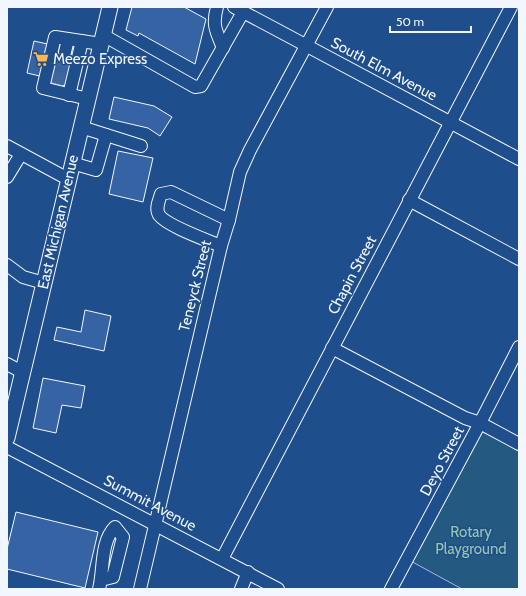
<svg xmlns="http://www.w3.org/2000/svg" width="526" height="596" font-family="Cabin,sans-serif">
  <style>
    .green { fill: #245a82; stroke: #a8bbd7 }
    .building { fill: #3563a3; stroke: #f2f6ff }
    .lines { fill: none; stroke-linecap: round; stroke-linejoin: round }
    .minor-tunnel { stroke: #3f679d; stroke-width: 12; stroke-dasharray: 12 6; stroke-linecap: butt }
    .minor-casing { stroke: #f2f6ff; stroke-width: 14 }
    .major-casing { stroke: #f2f6ff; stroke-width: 17 }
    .minor { stroke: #1f4e8c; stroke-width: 12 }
    .major { stroke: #1f4e8c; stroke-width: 15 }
    .labels { text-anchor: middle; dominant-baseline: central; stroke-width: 3; stroke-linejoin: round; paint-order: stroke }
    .poi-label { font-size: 15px; fill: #f2f6ff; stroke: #1f4e8c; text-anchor: start }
    .street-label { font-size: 15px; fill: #f2f6ff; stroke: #1f4e8c }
    .park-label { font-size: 15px; fill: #97c8a6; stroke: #1f4e8c }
  </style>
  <rect width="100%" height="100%" fill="#1f4e8c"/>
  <polygon class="green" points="480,423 519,444 519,589 462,589 407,559"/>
  <g class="building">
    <polygon points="132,7 184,7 206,19 195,64 139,33 138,36 126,30"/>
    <polygon points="34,41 52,45 44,77 27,73"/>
    <polygon points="57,51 73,54 66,86 50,82"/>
    <polygon points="114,97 154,106 172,117 160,136 148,128 109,119"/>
    <polygon points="118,151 153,158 143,202 109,194"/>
    <polygon points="85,310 111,316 104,351 54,340 57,327 81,332"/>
    <polygon points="43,378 85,386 81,408 62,405 56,433 33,428"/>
    <polygon points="16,512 98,532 85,588 7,569 7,549"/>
  </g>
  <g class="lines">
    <polyline class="minor-tunnel" points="57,84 65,52"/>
    <defs>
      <g id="minor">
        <path d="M217,7C212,25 216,31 223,48"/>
        <polyline points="234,7 519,159"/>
        <polyline points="103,35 195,87 201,86 243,12"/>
        <polyline points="65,52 68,39"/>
        <polyline points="69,95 82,41"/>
        <polyline points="88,99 43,88 55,37 101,44"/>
        <polyline points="81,127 141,146"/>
        <polyline points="7,146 68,179"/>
        <polyline points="72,163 96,170 106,135"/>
        <polyline points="7,177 21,154"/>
        <polyline points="409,200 519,259"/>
        <path d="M221,246C207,240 167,226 159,215C155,208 159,201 161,194L171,192L229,220"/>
        <polyline points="7,265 23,277 44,283"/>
        <polyline points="332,348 465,418 480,423 519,444"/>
        <polyline points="7,364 22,372"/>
        <polyline points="7,447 278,589"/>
        <polyline points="222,559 511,7"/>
        <path d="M99,589C104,570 100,542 115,527L123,537L113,577L101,580"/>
        <polyline points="140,589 221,246 229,220 240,172 250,150 327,7"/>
        <polyline points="241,589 248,572"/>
        <polyline points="391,589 480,423 519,347"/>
      </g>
      <polyline id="major" points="7,438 110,7"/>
    </defs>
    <use href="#minor" class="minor-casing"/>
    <use href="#major" class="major-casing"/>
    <use href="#minor" class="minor"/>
    <use href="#major" class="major"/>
  </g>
  <defs>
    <symbol id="supermarket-bare" viewBox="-9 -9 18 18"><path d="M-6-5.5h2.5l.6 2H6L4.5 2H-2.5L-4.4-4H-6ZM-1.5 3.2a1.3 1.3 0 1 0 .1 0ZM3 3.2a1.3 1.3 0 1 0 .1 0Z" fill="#ffb74d" stroke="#1f4e8c" stroke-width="2.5" paint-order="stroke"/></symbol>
  </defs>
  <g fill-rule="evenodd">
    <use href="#supermarket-bare" x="30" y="48" width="22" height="22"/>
  </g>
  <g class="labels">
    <g class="poi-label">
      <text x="53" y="59">Meezo Express</text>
    </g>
    <g class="street-label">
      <text transform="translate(384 69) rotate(28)">South Elm Avenue</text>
      <text transform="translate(58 222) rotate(-77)">East Michigan Avenue</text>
      <text transform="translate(352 275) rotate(-62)">Chapin Street</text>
      <text transform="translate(195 286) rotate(-76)">Teneyck Street</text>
      <text transform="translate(442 461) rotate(-62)">Deyo Street</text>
      <text transform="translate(150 503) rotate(28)">Summit Avenue</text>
    </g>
    <g class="park-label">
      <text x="471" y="532">Rotary<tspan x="471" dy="17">Playground</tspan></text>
    </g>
  </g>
  <rect width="526" height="596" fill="none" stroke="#f2f6ff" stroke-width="16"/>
  <path d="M390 26v6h81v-6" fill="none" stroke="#f2f6ff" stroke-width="2"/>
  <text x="396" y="26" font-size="12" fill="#f2f6ff" stroke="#1f4e8c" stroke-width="3" paint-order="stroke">50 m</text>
</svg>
